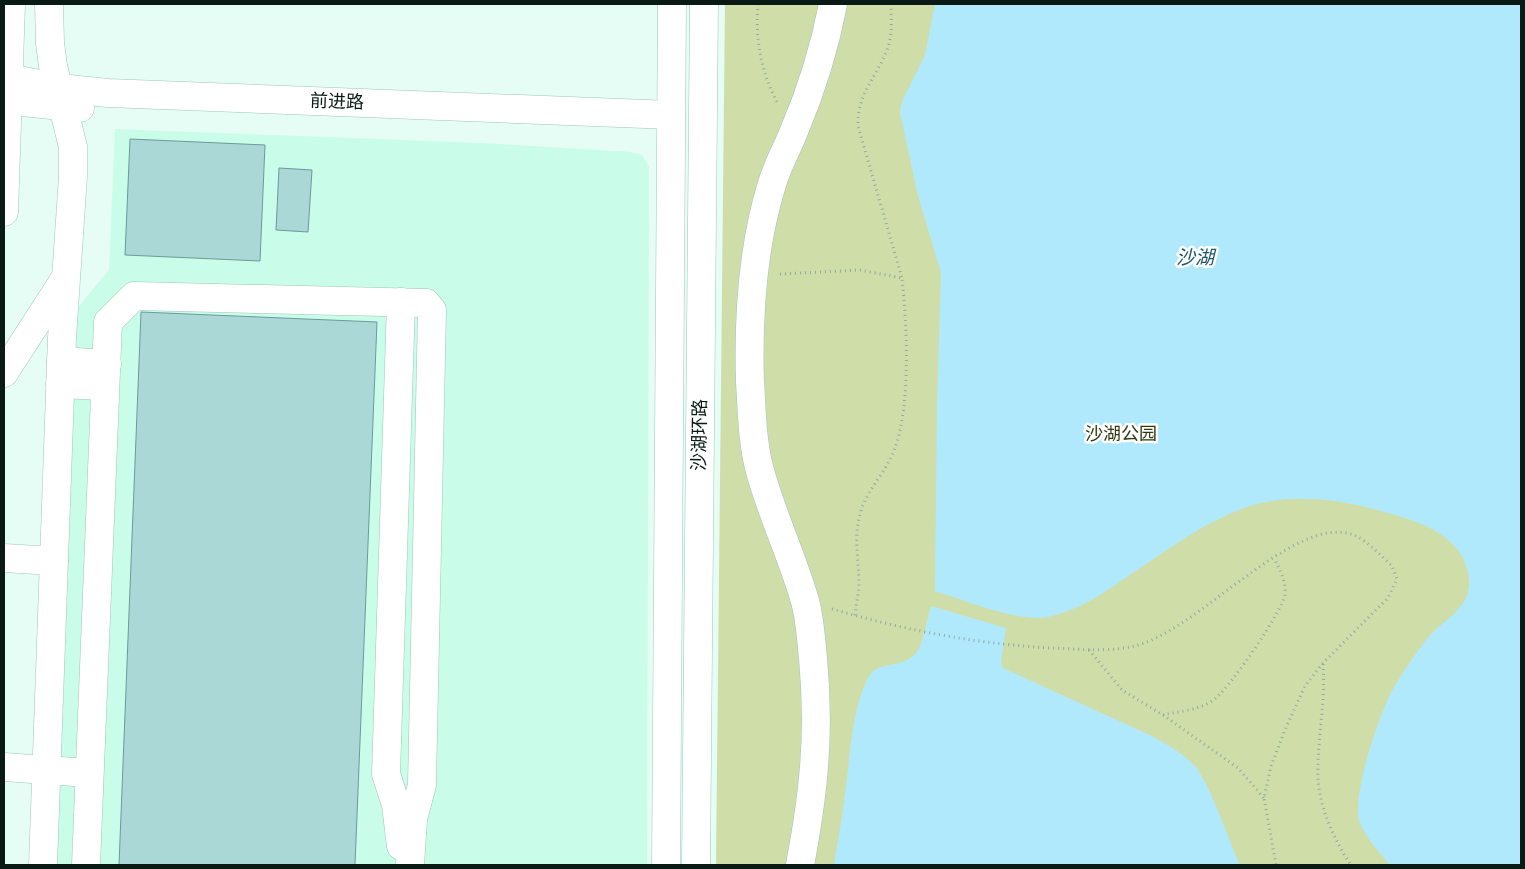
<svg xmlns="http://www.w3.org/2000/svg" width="1525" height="869" font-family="'Source Sans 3','Noto Sans SC',sans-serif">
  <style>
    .built { fill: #c9fce9 }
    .green { fill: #cfdda9 }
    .water { fill: #b1e9fc }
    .building { fill: #aad8d7; stroke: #6d9998 }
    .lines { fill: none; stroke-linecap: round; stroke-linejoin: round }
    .minor-casing { stroke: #9fc7b8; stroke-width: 29 }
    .major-casing { stroke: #9fc7b8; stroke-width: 29 }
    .path { stroke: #94a9a1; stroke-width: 3; stroke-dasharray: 1 4; stroke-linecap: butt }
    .minor { stroke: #fff; stroke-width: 28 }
    .major { stroke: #fff; stroke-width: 28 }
    .labels { text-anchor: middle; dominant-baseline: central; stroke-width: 5; stroke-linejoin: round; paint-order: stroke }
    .street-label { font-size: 18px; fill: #091914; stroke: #fff }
    .park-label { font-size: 18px; fill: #30390e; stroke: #fff }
    .water-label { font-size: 19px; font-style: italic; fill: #1c5667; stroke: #fff }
  </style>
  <rect width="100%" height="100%" fill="#e5fdf4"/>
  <polygon class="built" points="115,129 481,143 631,152 642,155 649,167 647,865 45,865 73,313 109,270"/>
  <polygon class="green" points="725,4 1521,4 1521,865 716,865"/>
  <g class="water">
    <path d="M935,4H1521V865H1390C1380,853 1366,838 1360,823C1350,798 1380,713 1393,689C1403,672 1415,654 1427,639C1441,621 1468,610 1469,585C1470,552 1445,533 1416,522C1365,504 1301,489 1247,507C1209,520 1174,545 1142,567C1108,589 1089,607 1048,617C1021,623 963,600 935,591L937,405L941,273L917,192L900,112L902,101L925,55Z"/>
    <path d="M931,606L1006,628L1001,662L1003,668L1154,737C1167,745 1181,752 1192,763C1210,781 1228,840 1240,865H834C838,839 843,813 846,786C850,755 853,701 870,675C880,659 910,671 920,646C925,634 927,619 931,606Z"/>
  </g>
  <g class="building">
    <polygon points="130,139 265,145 260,261 125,255"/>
    <polygon points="279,168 312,170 308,232 276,230"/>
    <polygon points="141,312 377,322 355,865 119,865"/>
  </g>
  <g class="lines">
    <defs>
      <g id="minor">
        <polyline points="4,77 59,88 108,93 671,115"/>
        <polyline points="4,100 80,108"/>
        <polyline points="61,361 107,364"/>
        <polyline points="60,384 105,386"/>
        <polyline points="46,770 89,773"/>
        <polyline points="401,846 396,805 386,774 401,302"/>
        <polyline points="86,865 108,322 134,296 426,303 432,310 422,785 413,819 410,865"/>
        <polyline points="666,865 672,4"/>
        <polyline points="696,865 704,4"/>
        <path d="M800,865C814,791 820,733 813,658C811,639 810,619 805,601C792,556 772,515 760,471C752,442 752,411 750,382C748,316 752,248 772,184C777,166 787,149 794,131C811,91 825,46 833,4"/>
      </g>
      <g id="major">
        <polyline points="4,212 11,4"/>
        <polyline points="4,373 64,280"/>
        <polyline points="4,558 54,561"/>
        <polyline points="4,767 46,770"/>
        <polyline points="43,865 62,338 73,176 73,147 53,66 50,43 49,4"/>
      </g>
    </defs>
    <use href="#minor" class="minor-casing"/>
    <use href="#major" class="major-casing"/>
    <g class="path">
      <path d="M758,4C755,40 761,72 778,104"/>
      <path d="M891,4C891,19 893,36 887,50C876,78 857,94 858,126L902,278"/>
      <path d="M780,274L860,270L902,278C907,325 911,403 895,448C886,474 865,490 859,518C854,541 859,562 859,586C858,596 856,606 855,616"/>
      <path d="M832,609C904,630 977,644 1051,648C1078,649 1104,652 1130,647C1195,636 1293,512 1354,535C1368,541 1381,556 1392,566L1397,579L1388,598L1323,663L1305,686L1284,732L1271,766L1264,798L1276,865"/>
      <polyline points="1089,650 1122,690 1163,715 1238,768 1264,798"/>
      <path d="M1323,664C1326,702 1317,738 1318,776C1318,805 1335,842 1351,865"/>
      <path d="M1163,715C1181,711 1203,710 1217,697C1231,685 1283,611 1285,594C1286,580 1280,570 1274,558"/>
    </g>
    <use href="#minor" class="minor"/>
    <use href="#major" class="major"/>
  </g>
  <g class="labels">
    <g class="street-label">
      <text transform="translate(337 102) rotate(2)">前进路</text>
      <text transform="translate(700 435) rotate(-89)">沙湖环路</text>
    </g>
    <g class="park-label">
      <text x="1121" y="434">沙湖公园</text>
    </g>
    <g class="water-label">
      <text x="1195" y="258">沙湖</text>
    </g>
  </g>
  <rect width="1525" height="869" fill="none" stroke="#091914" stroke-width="10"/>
</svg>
